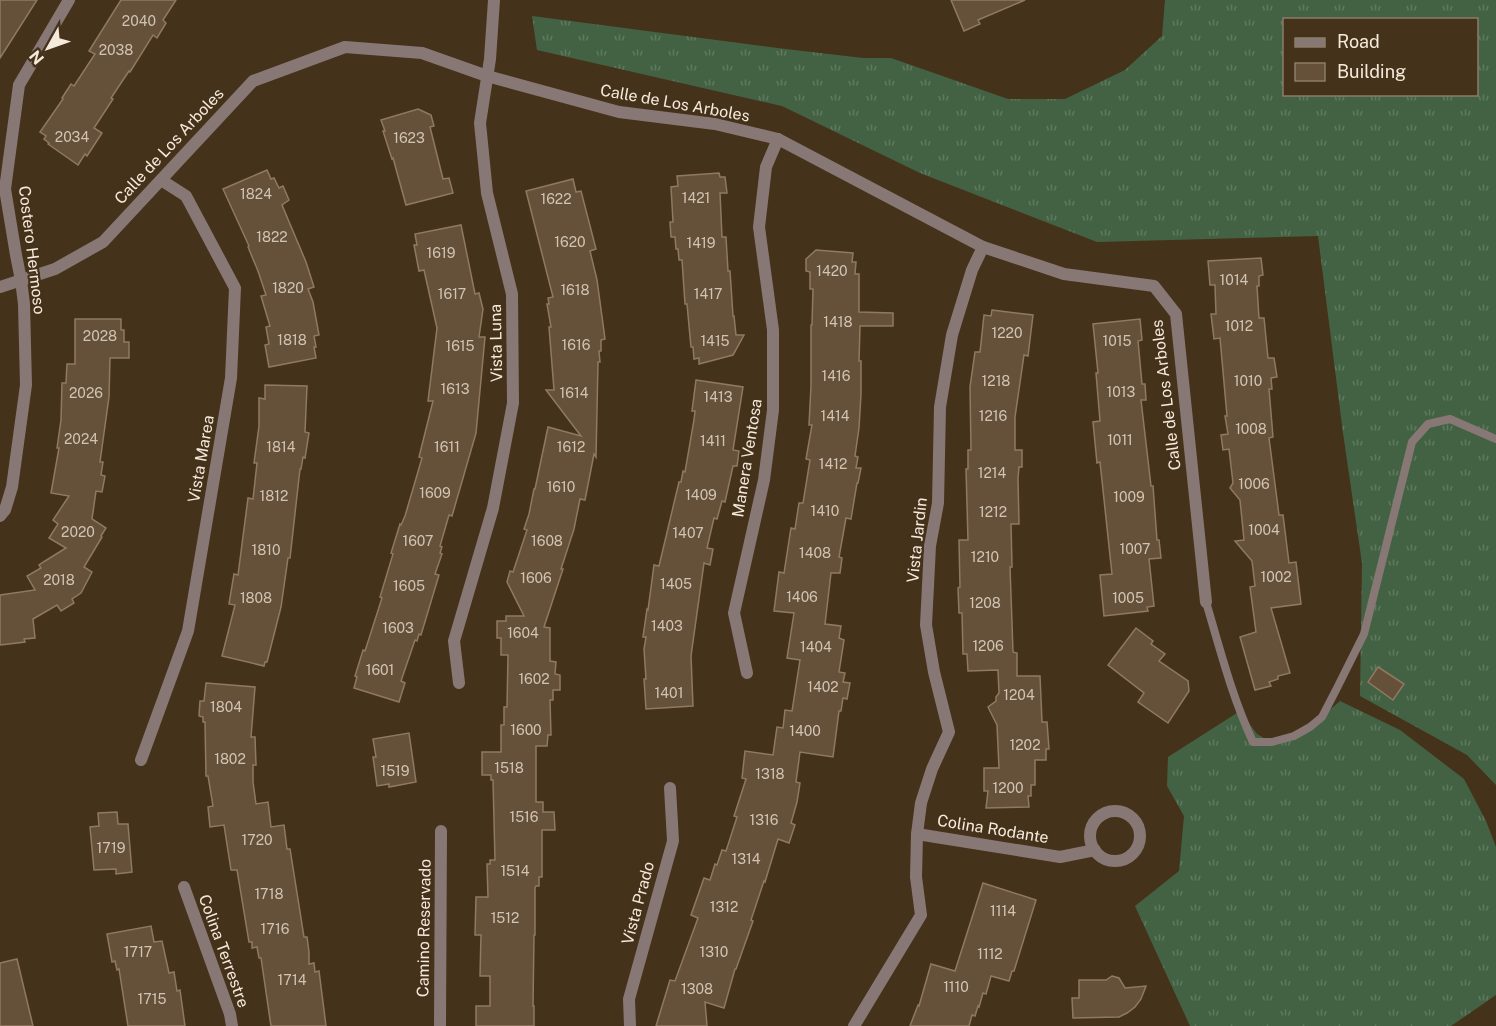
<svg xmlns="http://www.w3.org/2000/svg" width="1496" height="1026" font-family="'Public Sans',sans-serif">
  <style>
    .grass { fill: url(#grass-tufts); fill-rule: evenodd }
    .building { fill: #655039; stroke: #907961; stroke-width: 1.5 }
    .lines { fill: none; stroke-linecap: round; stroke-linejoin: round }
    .lane { stroke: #887875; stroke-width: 8 }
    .street { stroke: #887875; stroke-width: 12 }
    .labels { text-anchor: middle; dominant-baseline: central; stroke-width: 4.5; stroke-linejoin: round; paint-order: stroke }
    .number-label { font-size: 14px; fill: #d2c4b3 }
    .street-label { font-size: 16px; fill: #f6eadc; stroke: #45321b }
  </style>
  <defs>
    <pattern id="grass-tufts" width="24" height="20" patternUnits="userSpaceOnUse" patternTransform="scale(1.5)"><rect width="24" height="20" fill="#436244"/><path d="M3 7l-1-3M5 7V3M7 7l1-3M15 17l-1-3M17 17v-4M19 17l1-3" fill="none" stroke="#5f795e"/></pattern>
  </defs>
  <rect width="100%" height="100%" fill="#45321b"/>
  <g class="grass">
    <path d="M1165,0H1496V785L1467,755L1360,696L1362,563L1343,433L1318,236L1097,242L920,173L782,106L537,50L532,16L777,48L863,58H891L1008,99H1065L1125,70L1162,36ZM1284,20H1476V94H1284Z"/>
    <polygon points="1340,701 1400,730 1464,779 1486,821 1496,847 1496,995 1451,1026 1190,1026 1135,906 1179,871 1184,816 1167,786 1168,757 1240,711 1257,734 1274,744 1309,728"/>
  </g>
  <g class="building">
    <polygon points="0,0 37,0 0,58"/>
    <polygon points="121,0 176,0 163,20 166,23 157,38 153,35 130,72 129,71 111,98 113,99 94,128 102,133 87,156 85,154 78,165 48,144 49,143 44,139 46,136 40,132 63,99 62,98 71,84 74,86 95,54 89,51"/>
    <polygon points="951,0 1025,0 978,20 980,24 964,31"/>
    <polygon points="418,109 431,115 434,126 430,127 443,179 449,178 453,193 406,205 393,158 392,159 383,131 385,131 381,120"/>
    <polygon points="267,170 271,179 274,178 279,188 283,186 289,200 282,205 306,262 314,287 308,289 313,302 319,335 314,336 316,347 314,347 316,358 269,367 265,345 269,344 266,327 270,326 261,296 266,295 258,271 248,247 249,246 223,189"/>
    <polygon points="719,173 720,177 725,177 727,193 720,193 722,237 726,237 728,271 730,271 733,316 734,316 736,335 744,335 733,355 699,364 699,358 694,359 693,347 691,347 687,304 685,304 682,260 679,260 678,249 676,249 675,237 671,237 670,222 673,222 671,187 678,186 677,176"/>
    <polygon points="573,179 576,192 581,191 596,249 590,251 597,280 605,339 601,340 601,351 599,351 600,362 598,362 596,457 594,454 585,500 580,499 574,529 561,569 563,569 544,627 550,628 550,661 556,662 555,674 560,675 560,690 553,690 553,700 550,700 551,735 548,735 547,746 536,746 536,802 543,802 543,812 554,812 555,830 542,830 542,877 539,877 539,886 536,886 535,888 535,935 534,935 533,1006 534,1006 534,1026 476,1026 476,1006 490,1006 490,976 480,976 481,935 475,935 476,897 488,897 487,864 490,864 490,860 495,860 493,780 491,780 491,775 482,775 482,752 501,752 501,725 504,725 504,707 507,707 508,655 501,655 501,638 497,638 497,621 506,621 506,616 524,616 507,582 510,571 513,572 527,530 524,529 529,514 534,489 535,489 548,427 581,436 546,390 554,390 549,327 551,327 547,304 549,304 548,298 553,297 526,191"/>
    <polygon points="461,225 475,294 479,293 483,309 479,337 485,337 476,433 452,516 449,515 440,546 442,547 440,553 442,554 435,574 439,575 421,635 419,634 417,641 415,640 401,681 405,683 399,702 354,688 357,677 355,676 363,650 365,651 382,598 380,597 393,554 391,553 400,524 401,525 405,516 422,458 419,457 433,401 428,401 437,328 424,270 419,271 414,245 417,245 415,234"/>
    <polygon points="816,250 853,253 852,262 856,262 855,274 859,274 859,312 893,313 893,326 860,326 859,361 861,361 861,394 859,428 855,456 858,457 856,468 861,468 858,483 857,483 851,519 846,518 839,557 842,558 840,573 831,573 825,624 841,626 839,638 844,640 839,672 845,673 843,682 850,683 847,699 843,698 841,711 839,711 833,757 800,752 796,782 800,783 797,802 791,823 795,825 789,843 778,839 765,882 764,881 751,920 753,921 736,969 735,969 724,1008 705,1002 707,1026 656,1026 670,980 675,981 698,918 691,915 704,878 710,880 715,864 717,865 722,850 726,851 737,817 734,816 746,779 742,778 745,751 773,755 777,727 783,728 785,710 792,711 800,660 787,658 794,613 774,611 779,572 784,573 791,528 795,529 799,503 803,503 810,460 806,459 812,425 809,425 811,386 811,325 812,325 813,289 810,289 810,272 806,271 806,259"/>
    <polygon points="1261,258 1263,275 1259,276 1259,286 1257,286 1259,318 1264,318 1268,358 1274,358 1277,377 1271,378 1272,389 1269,389 1273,437 1269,438 1279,515 1283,515 1289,563 1296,562 1301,604 1271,608 1290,673 1278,676 1278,679 1269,682 1271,686 1255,690 1240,637 1256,632 1250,587 1255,586 1252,561 1235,541 1244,540 1240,500 1230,488 1233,483 1229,449 1223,450 1221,435 1228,434 1225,416 1227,416 1220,338 1214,339 1211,314 1216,314 1215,285 1210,285 1208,261"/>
    <polygon points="992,310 1033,315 1028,356 1024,355 1015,417 1015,450 1022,450 1022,467 1019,467 1018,478 1019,524 1011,524 1012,567 1010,567 1013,652 1017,653 1017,676 1040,676 1042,722 1047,722 1049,749 1046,749 1046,760 1035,760 1035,785 1031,785 1031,796 1028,796 1029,807 986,808 988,791 984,791 984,768 999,768 997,725 988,707 996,701 996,697 999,693 998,670 968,671 967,654 963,654 962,613 959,613 958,588 960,587 959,540 968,540 966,469 968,469 968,450 971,450 970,387 975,352 980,352 984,315 991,316"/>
    <polygon points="75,319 121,319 121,330 124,330 124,342 129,342 129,358 110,358 109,397 100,462 103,462 101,475 105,476 102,492 96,491 92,519 106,528 101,536 102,537 84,567 92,572 81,593 72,599 74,603 61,611 57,605 33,619 35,638 24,639 25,642 0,645 0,595 35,590 27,576 41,568 39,565 45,561 66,548 49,538 58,524 53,520 69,496 51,493 59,448 57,448 61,420 62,383 66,383 67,364 75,364"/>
    <polygon points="1140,319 1142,340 1138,341 1142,384 1145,384 1146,400 1141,400 1151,486 1153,486 1157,540 1159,540 1161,558 1149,559 1154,606 1147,607 1148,611 1104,616 1100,575 1112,574 1100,462 1097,463 1093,422 1100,421 1096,373 1098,373 1093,324"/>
    <polygon points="696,380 743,387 733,450 739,451 737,466 733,466 725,502 722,501 717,519 714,518 707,548 713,549 710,565 704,563 691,656 693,706 646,709 644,679 646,679 644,649 646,637 643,637 647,609 648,610 654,565 659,566 679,482 681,482 683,471 685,472 694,420 695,411 692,411"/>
    <polygon points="265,385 307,386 305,432 309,433 305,458 303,457 301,469 300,469 290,558 288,558 281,607 267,662 265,662 264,666 222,656 235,605 229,604 234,574 238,575 248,498 253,499 257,463 254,463 259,426 259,398 265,399"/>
    <polygon points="1136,628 1153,641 1151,644 1165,654 1159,661 1188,681 1189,691 1168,723 1138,702 1144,693 1108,665"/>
    <polygon points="1378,667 1404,684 1393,700 1368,682"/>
    <polygon points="206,683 255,687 251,737 255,737 256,765 253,765 253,782 256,804 268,802 271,827 284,825 287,849 290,849 304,937 307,937 309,952 309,964 314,963 315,972 319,971 326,1026 271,1026 261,958 259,958 257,947 252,948 252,942 249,942 237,870 231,870 224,825 210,827 208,807 213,806 208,776 206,776 205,722 203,722 203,717 199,716 200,701 204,701"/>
    <polygon points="409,733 416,782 389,787 389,784 377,786 373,757 376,757 373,739"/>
    <polygon points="117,812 118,824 128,824 132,872 116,874 116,869 94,870 90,827 99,826 98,813"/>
    <polygon points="983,883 1036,900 1014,971 1012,971 1009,981 991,976 986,994 983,993 979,1007 978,1006 975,1016 972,1015 969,1026 910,1026 918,1005 919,1006 931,964 955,971"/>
    <polygon points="151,926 154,942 162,941 169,973 174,972 177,991 180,990 185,1026 128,1026 119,969 117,970 115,961 112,962 107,934"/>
    <polygon points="17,959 33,1026 0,1026 0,963"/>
    <polygon points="1112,976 1119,978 1125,988 1146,986 1141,999 1135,1007 1127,1013 1119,1017 1073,1018 1072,998 1079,998 1079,980 1106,980"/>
  </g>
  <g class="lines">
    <path class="lane" d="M1206,602C1220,649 1232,697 1253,742H1272L1294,736L1310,727L1322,717L1337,688L1364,634L1412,442L1428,424L1450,419L1496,439"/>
    <g class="street">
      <polyline points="0,287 55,269 103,242 253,81 345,47 422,53 487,76 619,112 715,124 778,139 983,247 1064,274 1154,286 1176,314 1206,602"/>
      <polyline points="0,516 5,510 12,487 26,385 24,304 21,280 16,255 5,189 19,85 69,0"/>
      <polyline points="747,673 734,613 764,480 773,410 773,330 759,227 766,167 778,139"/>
      <polyline points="459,683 454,641 493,508 513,403 512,294 487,193 480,123 490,59 494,0"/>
      <polyline points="141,760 188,631 231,378 235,288 186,196 161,180"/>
      <circle cx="1115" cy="836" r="25"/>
      <polyline points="917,834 1060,857 1095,850"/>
      <polyline points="184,887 230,1014 232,1026"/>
      <polyline points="440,1026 441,831"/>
      <polyline points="630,1026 629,999 673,841 670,788"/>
      <polyline points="854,1026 921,915 916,877 917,834 921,803 932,769 949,732 934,672 926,625 930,546 938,503 940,407 952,335 972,270 983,247"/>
    </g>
  </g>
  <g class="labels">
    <g class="number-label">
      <text x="139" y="21">2040</text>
      <text x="116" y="50">2038</text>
      <text x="72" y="137">2034</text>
      <text x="409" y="138">1623</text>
      <text x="256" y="194">1824</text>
      <text x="696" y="198">1421</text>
      <text x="556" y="199">1622</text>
      <text x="272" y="237">1822</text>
      <text x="570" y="242">1620</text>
      <text x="701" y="243">1419</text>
      <text x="441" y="253">1619</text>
      <text x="832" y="271">1420</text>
      <text x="1234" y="280">1014</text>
      <text x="288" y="288">1820</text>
      <text x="575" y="290">1618</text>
      <text x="452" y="294">1617</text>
      <text x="708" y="294">1417</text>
      <text x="838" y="322">1418</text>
      <text x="1239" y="326">1012</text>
      <text x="1007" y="333">1220</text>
      <text x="100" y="336">2028</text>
      <text x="292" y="340">1818</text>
      <text x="715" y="341">1415</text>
      <text x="1117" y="341">1015</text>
      <text x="576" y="345">1616</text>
      <text x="460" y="346">1615</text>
      <text x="836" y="376">1416</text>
      <text x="996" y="381">1218</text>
      <text x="1248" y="381">1010</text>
      <text x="455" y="389">1613</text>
      <text x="1121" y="392">1013</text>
      <text x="86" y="393">2026</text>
      <text x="574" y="393">1614</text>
      <text x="718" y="397">1413</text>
      <text x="835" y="416">1414</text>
      <text x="993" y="416">1216</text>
      <text x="1251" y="429">1008</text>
      <text x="81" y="439">2024</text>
      <text x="1120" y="440">1011</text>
      <text x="713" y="441">1411</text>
      <text x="281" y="447">1814</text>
      <text x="447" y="447">1611</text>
      <text x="571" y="447">1612</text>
      <text x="833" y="464">1412</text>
      <text x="992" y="473">1214</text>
      <text x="1254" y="484">1006</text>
      <text x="561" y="487">1610</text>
      <text x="435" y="493">1609</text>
      <text x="701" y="495">1409</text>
      <text x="274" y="496">1812</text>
      <text x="1129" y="497">1009</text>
      <text x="825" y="511">1410</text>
      <text x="993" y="512">1212</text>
      <text x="1264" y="530">1004</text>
      <text x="78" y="532">2020</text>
      <text x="688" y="533">1407</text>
      <text x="418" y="541">1607</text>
      <text x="547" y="541">1608</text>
      <text x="1135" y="549">1007</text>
      <text x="266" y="550">1810</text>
      <text x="815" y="553">1408</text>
      <text x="985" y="557">1210</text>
      <text x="1276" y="577">1002</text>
      <text x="536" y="578">1606</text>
      <text x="59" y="580">2018</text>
      <text x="676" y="584">1405</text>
      <text x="409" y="586">1605</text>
      <text x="802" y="597">1406</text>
      <text x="256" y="598">1808</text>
      <text x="1128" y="598">1005</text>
      <text x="985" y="603">1208</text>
      <text x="667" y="626">1403</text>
      <text x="398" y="628">1603</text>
      <text x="523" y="633">1604</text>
      <text x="988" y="646">1206</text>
      <text x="816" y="647">1404</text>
      <text x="380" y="670">1601</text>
      <text x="534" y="679">1602</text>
      <text x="823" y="687">1402</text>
      <text x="669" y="693">1401</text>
      <text x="1019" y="695">1204</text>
      <text x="226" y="707">1804</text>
      <text x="526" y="730">1600</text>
      <text x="805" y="731">1400</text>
      <text x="1025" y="745">1202</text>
      <text x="230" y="759">1802</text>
      <text x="509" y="768">1518</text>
      <text x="395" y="771">1519</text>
      <text x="770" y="774">1318</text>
      <text x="1008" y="788">1200</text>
      <text x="524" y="817">1516</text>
      <text x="764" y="820">1316</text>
      <text x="257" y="840">1720</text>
      <text x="111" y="848">1719</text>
      <text x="746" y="859">1314</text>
      <text x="515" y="871">1514</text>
      <text x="269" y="894">1718</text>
      <text x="724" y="907">1312</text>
      <text x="1003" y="911">1114</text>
      <text x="505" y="918">1512</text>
      <text x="275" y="929">1716</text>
      <text x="138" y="952">1717</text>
      <text x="714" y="952">1310</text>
      <text x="990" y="954">1112</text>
      <text x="292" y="980">1714</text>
      <text x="956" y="987">1110</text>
      <text x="697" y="989">1308</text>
      <text x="152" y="999">1715</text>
    </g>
    <g class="street-label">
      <text transform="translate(675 103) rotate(10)">Calle de Los Arboles</text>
      <text transform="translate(169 146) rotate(-47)">Calle de Los Arboles</text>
      <text transform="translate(32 250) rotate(83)">Costero Hermoso</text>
      <text transform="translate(496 343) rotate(-91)">Vista Luna</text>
      <text transform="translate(1166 395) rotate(-97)">Calle de Los Arboles</text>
      <text transform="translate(747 458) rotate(-81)">Manera Ventosa</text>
      <text transform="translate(201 459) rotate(-80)">Vista Marea</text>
      <text transform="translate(917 540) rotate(-84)">Vista Jardin</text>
      <text transform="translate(993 829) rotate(9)">Colina Rodante</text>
      <text transform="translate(638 903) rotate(-75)">Vista Prado</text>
      <text transform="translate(424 928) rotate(-89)">Camino Reservado</text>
      <text transform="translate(224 951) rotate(70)">Colina Terrestre</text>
    </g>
  </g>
  <rect x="1283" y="18" width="195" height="78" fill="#45321b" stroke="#8c7c68" stroke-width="1.5"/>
  <rect x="1295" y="38" width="30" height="9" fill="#887875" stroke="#8c7c68" stroke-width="1.5"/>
  <text x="1337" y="48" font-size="18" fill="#f6eadc">Road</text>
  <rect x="1295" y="63" width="30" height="18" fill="#655039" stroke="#8c7c68" stroke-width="1.5"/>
  <text x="1337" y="78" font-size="18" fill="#f6eadc">Building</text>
  <g transform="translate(48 48) rotate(230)" stroke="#45321b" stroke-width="4.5" paint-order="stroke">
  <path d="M0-4.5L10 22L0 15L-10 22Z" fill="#f6eadc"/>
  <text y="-9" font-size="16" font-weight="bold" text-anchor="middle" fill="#f6eadc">N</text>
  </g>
</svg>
